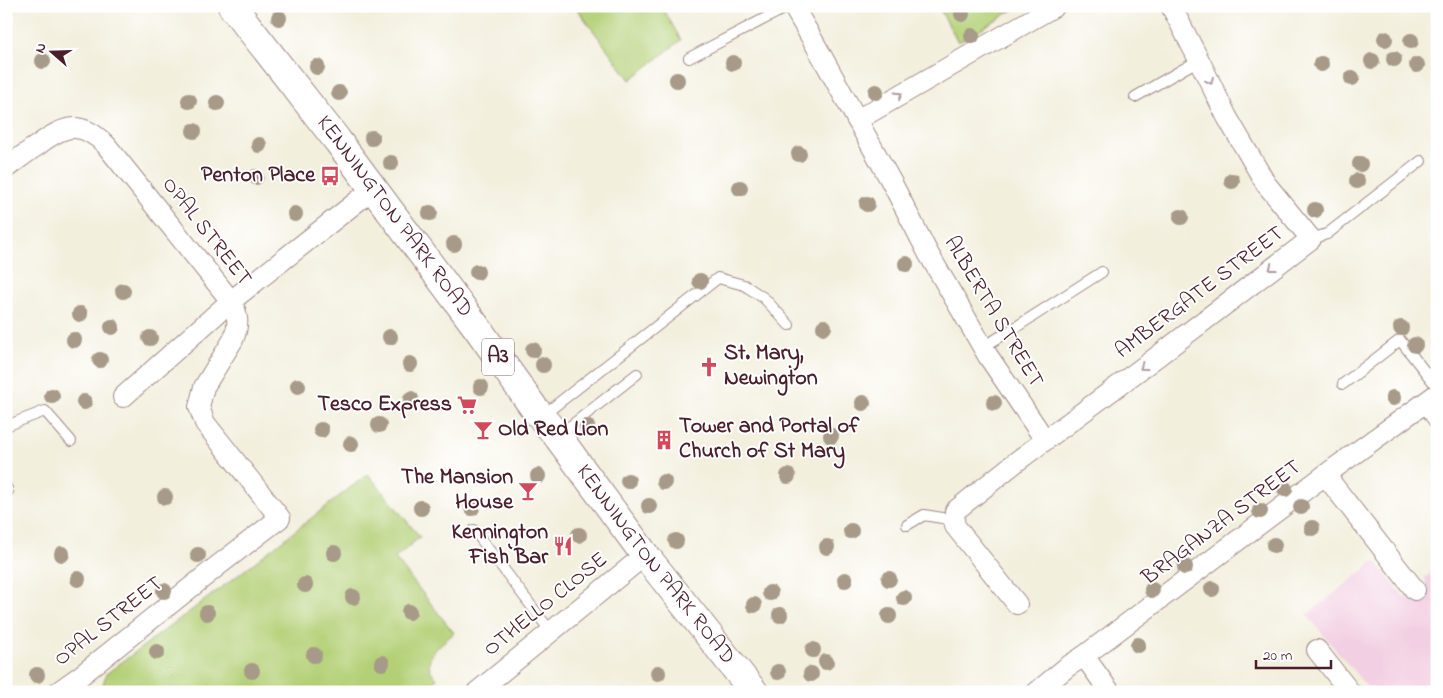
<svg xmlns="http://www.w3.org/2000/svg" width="1443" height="698" font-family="'Indie Flower',sans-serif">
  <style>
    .built { fill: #f2cfe2 }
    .green { fill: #b4d077; stroke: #7f7851 }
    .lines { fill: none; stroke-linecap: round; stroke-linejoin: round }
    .lane-casing { stroke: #9e8784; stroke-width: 12 }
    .street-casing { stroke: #9e8784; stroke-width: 22 }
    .highway-casing { stroke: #9e8784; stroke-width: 30 }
    .lane { stroke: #fff; stroke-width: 10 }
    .street { stroke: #fff; stroke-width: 20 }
    .highway { stroke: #fff; stroke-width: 28 }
    .tree { fill: #a89a88 }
    .oneway { stroke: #ae9aa0 }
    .labels { text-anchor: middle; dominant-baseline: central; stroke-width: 4; stroke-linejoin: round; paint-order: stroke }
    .shield { fill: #fff; stroke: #80626b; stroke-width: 1 }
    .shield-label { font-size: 21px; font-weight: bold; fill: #4a1f2b }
    .poi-label { font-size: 22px; font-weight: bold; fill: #4a1f2b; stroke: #fff; text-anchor: end }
    .street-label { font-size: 22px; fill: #4a1f2b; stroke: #fff }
  </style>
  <rect width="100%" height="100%" fill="#fff"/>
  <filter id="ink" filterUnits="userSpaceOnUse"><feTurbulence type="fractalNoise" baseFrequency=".02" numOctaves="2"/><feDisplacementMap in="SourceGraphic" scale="10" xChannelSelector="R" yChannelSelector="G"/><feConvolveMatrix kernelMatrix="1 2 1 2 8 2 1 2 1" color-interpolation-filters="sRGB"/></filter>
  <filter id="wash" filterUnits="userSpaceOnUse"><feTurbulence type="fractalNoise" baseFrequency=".0096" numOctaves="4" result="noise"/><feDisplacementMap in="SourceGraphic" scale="20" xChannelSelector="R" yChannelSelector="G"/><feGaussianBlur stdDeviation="1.12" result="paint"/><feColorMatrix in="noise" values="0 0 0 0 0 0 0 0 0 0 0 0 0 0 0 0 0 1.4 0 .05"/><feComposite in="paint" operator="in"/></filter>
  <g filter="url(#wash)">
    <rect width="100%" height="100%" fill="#f3efdd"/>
    <polygon class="built" points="1375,561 1405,598 1427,582 1424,578 1437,569 1437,692 1371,692 1307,615"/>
    <g class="green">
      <polygon points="575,6 670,6 664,10 681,40 630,80"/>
      <polygon points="938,6 1020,6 958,42"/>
      <path d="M368,474L420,537L395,558L454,633C445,641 425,654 430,669C431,672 435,676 437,679L421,692H101L106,674L233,579Z"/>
    </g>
  </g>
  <g filter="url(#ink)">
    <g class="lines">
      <defs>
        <g id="lane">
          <polyline points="689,58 789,6"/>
          <polyline points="1135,97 1199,60"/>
          <polyline points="1311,239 1327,234 1421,161"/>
          <polyline points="983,347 1013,329 1102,272"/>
          <polyline points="1343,384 1400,340 1437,387"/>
          <polyline points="1422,405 1437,426"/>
          <polyline points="542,416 718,278 744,285 764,298 789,325"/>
          <polyline points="6,426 45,411 71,441"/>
          <polyline points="558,436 637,374"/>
          <polyline points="6,487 8,491"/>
          <polyline points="907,525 924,515 954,520"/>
          <polyline points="474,530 551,632"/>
        </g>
        <g id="street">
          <polyline points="793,6 815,44 892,183 928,253 988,356 1045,440"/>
          <polyline points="857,120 1055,6"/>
          <path d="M6,168C17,160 27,152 38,145C64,125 81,120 106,145L231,301C239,315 239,326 233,340L204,387L199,407L205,423L280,518L220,564L79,677L58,692"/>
          <polyline points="123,397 231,301 373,189"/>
          <polyline points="1325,475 1415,590"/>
          <polyline points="1017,604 955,526 954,520 955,511 1016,462 1150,362 1311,239 1266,184 1227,117 1199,60 1171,6"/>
          <polyline points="1317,650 1350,692"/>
          <polyline points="1084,656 1110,692"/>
          <polyline points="477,692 645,555"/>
          <polyline points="1037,692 1067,667 1084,656 1325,475 1437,394"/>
        </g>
        <g id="highway">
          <path id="s1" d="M232,6L337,140L478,329L534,408L558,437L645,555L754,692"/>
        </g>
      </defs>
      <use href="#lane" class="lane-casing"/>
      <use href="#street" class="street-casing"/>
      <use href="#highway" class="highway-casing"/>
      <use href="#lane" class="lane"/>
      <use href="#street" class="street"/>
      <use href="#highway" class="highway"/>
    </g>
    <g class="tree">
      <circle cx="962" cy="14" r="8"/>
      <circle cx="279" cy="18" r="8"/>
      <circle cx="972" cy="36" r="8"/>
      <circle cx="1385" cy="39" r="8"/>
      <circle cx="1411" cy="41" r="8"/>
      <circle cx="1394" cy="59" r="8"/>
      <circle cx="43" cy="61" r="8"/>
      <circle cx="1372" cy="61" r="8"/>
      <circle cx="733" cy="63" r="8"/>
      <circle cx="1321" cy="64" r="8"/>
      <circle cx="1417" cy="65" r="8"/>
      <circle cx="317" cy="67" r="8"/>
      <circle cx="1352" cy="78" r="8"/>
      <circle cx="677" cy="80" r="8"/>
      <circle cx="876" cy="92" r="8"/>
      <circle cx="339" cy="93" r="8"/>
      <circle cx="189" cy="101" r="8"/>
      <circle cx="217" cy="103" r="8"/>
      <circle cx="194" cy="131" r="8"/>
      <circle cx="372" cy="138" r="8"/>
      <circle cx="259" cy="145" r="8"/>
      <circle cx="799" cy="154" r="8"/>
      <circle cx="391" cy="163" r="8"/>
      <circle cx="1360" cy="164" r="8"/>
      <circle cx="256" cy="177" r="8"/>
      <circle cx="1232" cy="181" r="8"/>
      <circle cx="1357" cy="181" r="8"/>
      <circle cx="740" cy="188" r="8"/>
      <circle cx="867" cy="204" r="8"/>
      <circle cx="1315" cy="210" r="8"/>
      <circle cx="430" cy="213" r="8"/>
      <circle cx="295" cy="214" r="8"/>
      <circle cx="1181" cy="217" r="8"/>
      <circle cx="454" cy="244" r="8"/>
      <circle cx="906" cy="264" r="8"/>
      <circle cx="477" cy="272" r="8"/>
      <circle cx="700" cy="281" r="8"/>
      <circle cx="123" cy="291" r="8"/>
      <circle cx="80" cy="314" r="8"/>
      <circle cx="112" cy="327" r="8"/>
      <circle cx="824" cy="327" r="8"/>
      <circle cx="1401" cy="328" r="8"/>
      <circle cx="390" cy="337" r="8"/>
      <circle cx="150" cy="338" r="8"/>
      <circle cx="74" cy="340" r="8"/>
      <circle cx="1415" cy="345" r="8"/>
      <circle cx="533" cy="350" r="8"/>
      <circle cx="100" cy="360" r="8"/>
      <circle cx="410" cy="364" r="8"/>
      <circle cx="543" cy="365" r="8"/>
      <circle cx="298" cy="386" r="8"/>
      <circle cx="481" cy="387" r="8"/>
      <circle cx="52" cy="396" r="8"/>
      <circle cx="1393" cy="398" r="8"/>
      <circle cx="411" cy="399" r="8"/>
      <circle cx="84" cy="402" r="8"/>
      <circle cx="863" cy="403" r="8"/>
      <circle cx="994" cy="403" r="8"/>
      <circle cx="379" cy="425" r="8"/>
      <circle cx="587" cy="427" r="8"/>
      <circle cx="321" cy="430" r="8"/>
      <circle cx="831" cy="436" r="8"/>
      <circle cx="351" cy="444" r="8"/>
      <circle cx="538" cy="476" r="8"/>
      <circle cx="788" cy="476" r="8"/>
      <circle cx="628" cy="481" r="8"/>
      <circle cx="664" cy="482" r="8"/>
      <circle cx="1285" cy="489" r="8"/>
      <circle cx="165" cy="497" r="8"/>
      <circle cx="649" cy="506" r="8"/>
      <circle cx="1301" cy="507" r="8"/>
      <circle cx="421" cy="508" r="8"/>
      <circle cx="472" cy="508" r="8"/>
      <circle cx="1260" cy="511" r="8"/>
      <circle cx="1312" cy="528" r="8"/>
      <circle cx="851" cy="531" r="8"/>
      <circle cx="579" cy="535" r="8"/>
      <circle cx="676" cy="541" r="8"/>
      <circle cx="1274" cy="545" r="8"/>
      <circle cx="827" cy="547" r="8"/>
      <circle cx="334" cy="553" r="8"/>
      <circle cx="62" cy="554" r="8"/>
      <circle cx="198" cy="555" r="8"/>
      <circle cx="1185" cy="567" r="8"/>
      <circle cx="78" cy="579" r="8"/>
      <circle cx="889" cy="579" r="8"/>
      <circle cx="845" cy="580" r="8"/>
      <circle cx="305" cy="585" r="8"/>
      <circle cx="1212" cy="589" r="8"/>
      <circle cx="1152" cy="590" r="8"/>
      <circle cx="164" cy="591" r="8"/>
      <circle cx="770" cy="593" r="8"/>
      <circle cx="353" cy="597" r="8"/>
      <circle cx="904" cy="598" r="8"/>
      <circle cx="754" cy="605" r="8"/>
      <circle cx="409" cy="612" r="8"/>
      <circle cx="207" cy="613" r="8"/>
      <circle cx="780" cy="615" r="8"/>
      <circle cx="889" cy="616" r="8"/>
      <circle cx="1138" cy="645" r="8"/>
      <circle cx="813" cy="650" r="8"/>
      <circle cx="157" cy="652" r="8"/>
      <circle cx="314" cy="655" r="8"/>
      <circle cx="826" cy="662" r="8"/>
      <circle cx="382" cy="663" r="8"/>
      <circle cx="252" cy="671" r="8"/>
      <circle cx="778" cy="672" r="8"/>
      <circle cx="658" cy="673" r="8"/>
      <circle cx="811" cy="674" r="8"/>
      <circle cx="37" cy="675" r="8"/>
    </g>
    <defs><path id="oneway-chevron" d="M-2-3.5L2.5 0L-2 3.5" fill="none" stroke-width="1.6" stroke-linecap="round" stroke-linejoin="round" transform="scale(1.25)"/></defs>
    <g class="oneway">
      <use href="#oneway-chevron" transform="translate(1210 81) rotate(64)"/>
      <use href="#oneway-chevron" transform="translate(899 95) rotate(-30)"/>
      <use href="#oneway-chevron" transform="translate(1272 268) rotate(142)"/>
      <use href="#oneway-chevron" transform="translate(1143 367) rotate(144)"/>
    </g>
  </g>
  <defs>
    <symbol id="bus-bare" viewBox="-9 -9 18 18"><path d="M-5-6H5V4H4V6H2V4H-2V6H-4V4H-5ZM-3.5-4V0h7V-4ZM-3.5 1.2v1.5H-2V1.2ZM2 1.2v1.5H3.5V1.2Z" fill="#d1495b" stroke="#fff" stroke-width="2.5" paint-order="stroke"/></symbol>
    <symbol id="church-bare" viewBox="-9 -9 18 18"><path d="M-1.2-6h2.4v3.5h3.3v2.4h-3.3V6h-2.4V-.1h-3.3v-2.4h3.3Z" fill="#d1495b" stroke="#fff" stroke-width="2.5" paint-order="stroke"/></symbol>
    <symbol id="supermarket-bare" viewBox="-9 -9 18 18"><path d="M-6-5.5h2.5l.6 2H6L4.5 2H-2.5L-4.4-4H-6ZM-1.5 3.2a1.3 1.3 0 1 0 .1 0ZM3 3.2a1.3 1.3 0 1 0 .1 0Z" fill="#d1495b" stroke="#fff" stroke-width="2.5" paint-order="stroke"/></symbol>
    <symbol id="bar-bare" viewBox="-9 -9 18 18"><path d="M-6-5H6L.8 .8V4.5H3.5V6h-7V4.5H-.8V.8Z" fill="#d1495b" stroke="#fff" stroke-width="2.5" paint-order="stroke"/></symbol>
    <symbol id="building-bare" viewBox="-9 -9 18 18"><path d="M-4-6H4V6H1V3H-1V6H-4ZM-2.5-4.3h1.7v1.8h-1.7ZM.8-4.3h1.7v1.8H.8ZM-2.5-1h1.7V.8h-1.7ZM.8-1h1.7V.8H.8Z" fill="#d1495b" stroke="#fff" stroke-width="2.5" paint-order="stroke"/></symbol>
    <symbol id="restaurant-bare" viewBox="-9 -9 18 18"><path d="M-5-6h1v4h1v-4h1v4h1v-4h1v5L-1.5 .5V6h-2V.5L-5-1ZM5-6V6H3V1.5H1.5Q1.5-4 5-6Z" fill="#d1495b" stroke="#fff" stroke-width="2.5" paint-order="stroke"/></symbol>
  </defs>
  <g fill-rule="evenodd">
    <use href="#bus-bare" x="316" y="162" width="28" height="28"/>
    <use href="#church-bare" x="695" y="353" width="28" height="28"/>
    <use href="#supermarket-bare" x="453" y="391" width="28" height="28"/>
    <use href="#bar-bare" x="469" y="416" width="28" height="28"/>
    <use href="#building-bare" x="650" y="426" width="28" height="28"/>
    <use href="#bar-bare" x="514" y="477" width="28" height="28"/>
    <use href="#restaurant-bare" x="549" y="532" width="28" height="28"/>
  </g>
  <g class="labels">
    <rect class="shield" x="482" y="338.5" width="32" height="37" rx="4"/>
    <g class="shield-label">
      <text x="498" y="357">A3</text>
    </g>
    <g class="poi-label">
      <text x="315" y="176">Penton Place</text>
      <text x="724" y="354" text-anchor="start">St. Mary,<tspan x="724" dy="25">Newington</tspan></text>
      <text x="452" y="405">Tesco Express</text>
      <text x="679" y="427" text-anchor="start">Tower and Portal of<tspan x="679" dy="25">Church of St Mary</tspan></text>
      <text x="498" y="430" text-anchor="start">Old Red Lion</text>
      <text x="513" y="478">The Mansion<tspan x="513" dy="25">House</tspan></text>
      <text x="548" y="533">Kennington<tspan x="548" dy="25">Fish Bar</tspan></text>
    </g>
    <g class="street-label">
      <text stroke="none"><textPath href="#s1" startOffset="266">KENNINGTON PARK ROAD</textPath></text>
      <text transform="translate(206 232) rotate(52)">OPAL STREET</text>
      <text transform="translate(1200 293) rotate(-37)">AMBERGATE STREET</text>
      <text transform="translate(993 312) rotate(59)">ALBERTA STREET</text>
      <text transform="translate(1222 523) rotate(-37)">BRAGANZA STREET</text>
      <text stroke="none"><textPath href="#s1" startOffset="701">KENNINGTON PARK ROAD</textPath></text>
      <text transform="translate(546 605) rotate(-39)">OTHELLO CLOSE</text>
      <text transform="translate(109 622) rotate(-38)">OPAL STREET</text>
    </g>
  </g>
  <rect width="1443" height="698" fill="none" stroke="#fff" stroke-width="25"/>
  <g transform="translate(52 52) rotate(290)" stroke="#ffffff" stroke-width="4" paint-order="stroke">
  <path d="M0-4L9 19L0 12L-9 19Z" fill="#4a1f2b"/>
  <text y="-8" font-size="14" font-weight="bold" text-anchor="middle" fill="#4a1f2b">N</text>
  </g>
  <path d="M1256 660v8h75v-8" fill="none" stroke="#4a1f2b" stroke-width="2.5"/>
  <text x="1263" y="660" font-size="15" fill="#4a1f2b" stroke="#ffffff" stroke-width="4" paint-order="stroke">20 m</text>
</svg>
